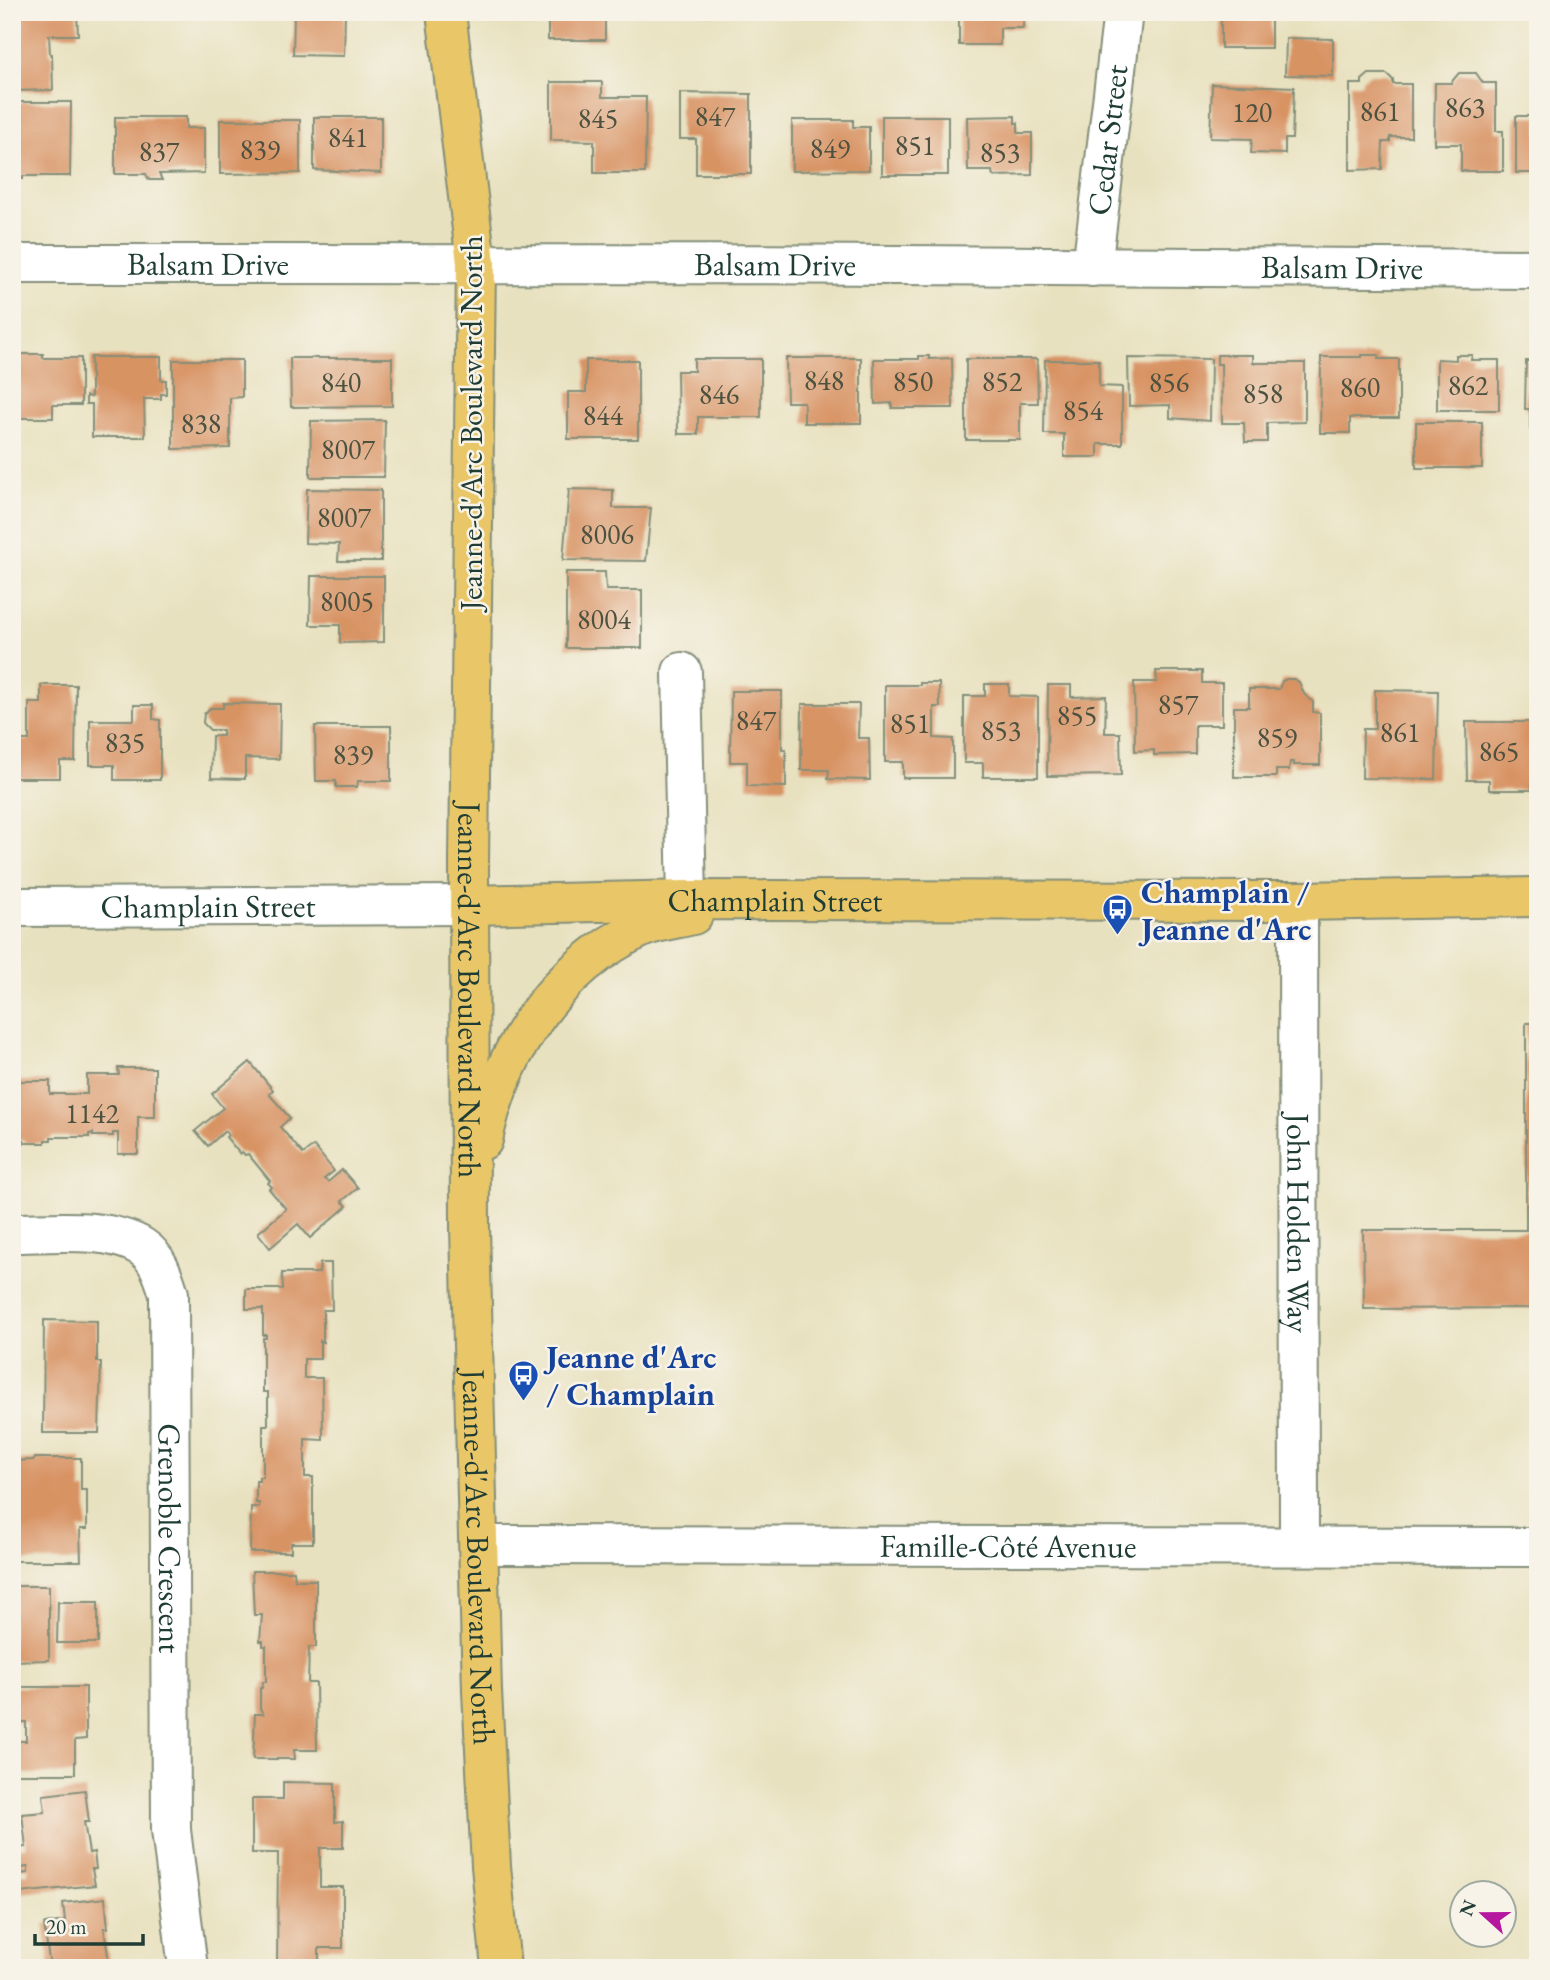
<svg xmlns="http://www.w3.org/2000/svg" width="1550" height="1980" font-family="'EB Garamond',serif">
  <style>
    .building { fill: #d89364 }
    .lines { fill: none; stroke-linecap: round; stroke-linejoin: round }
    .minor-casing { stroke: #848f7a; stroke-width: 42 }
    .major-casing { stroke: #848f7a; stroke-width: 42 }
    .minor { stroke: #fff; stroke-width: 38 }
    .major { stroke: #e9c769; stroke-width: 38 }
    .labels { text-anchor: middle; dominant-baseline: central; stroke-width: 5; stroke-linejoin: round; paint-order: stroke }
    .number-label { font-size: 28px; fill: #4d5240 }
    .street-label { font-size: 32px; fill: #1f3d34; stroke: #f7f3e8 }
    .transit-label { font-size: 32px; font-weight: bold; fill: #164399; stroke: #f7f3e8; text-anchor: start }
  </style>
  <rect width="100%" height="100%" fill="#f7f3e8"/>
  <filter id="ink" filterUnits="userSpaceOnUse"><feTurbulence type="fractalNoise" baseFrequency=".0143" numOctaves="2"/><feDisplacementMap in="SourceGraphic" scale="14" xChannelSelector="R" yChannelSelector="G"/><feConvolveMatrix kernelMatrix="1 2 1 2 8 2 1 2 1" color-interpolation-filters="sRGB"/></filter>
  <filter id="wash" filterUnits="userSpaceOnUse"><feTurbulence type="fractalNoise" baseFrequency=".00686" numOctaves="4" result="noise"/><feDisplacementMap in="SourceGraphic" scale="28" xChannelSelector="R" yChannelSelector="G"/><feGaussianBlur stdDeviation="1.57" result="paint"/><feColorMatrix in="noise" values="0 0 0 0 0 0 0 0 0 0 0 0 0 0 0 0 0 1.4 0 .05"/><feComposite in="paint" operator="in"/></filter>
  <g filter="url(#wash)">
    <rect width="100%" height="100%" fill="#e8e1bf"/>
    <g id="blocks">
      <g class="building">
        <polygon points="12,12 77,12 78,35 49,35 50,54 52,54 53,90 12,91"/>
        <polygon points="294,12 345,12 344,56 293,55"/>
        <rect x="548" y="12" width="57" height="28"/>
        <polygon points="959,12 1024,12 1023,28 1000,28 1000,45 959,45"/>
        <polygon points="1226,12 1271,12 1271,48 1221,48 1221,15 1226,16"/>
        <polygon points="1286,38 1333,39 1333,76 1285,75"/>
        <polygon points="1459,73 1476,73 1483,83 1496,83 1496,131 1503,131 1503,171 1461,171 1461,144 1434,144 1435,83 1452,83 1453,80"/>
        <polygon points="1369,74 1387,74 1393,80 1393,84 1411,84 1411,137 1390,137 1390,142 1383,142 1382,169 1350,170 1350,84 1362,84 1362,80"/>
        <polygon points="551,82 602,82 602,97 646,97 645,173 594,173 594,141 551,140"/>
        <polygon points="1212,84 1294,87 1292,139 1285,139 1285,154 1251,153 1252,139 1210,138"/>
        <polygon points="680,93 751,94 751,174 696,174 696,139 680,139"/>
        <polygon points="12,102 71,102 70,176 23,176 23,179 12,179"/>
        <rect x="882" y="116" width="66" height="59"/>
        <polygon points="1015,116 1015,123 1018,123 1018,133 1032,133 1032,175 993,176 992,171 968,171 967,117"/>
        <rect x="1516" y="116" width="22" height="57"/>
        <polygon points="115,117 186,117 186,128 204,128 204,173 159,174 162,180 149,180 146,174 115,174"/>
        <polygon points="314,117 381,117 381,173 314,170"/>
        <polygon points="220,120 300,120 300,173 220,174"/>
        <polygon points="792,120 853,120 853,127 869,127 869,170 792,171"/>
        <polygon points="12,354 43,354 43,358 81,358 81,405 53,405 53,418 12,418"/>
        <polygon points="1217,355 1253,355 1253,363 1305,363 1305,422 1267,423 1267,442 1245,442 1244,423 1222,423 1221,364 1217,364"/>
        <polygon points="1362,355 1379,355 1378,359 1399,359 1399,418 1350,418 1350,433 1320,433 1321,357 1362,357"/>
        <polygon points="1456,355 1472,355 1471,360 1499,360 1499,410 1437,410 1437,359 1456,360"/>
        <polygon points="919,356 929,356 929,359 952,358 953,408 892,408 892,403 875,404 874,359 919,359"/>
        <polygon points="91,357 161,357 161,380 166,380 166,394 161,394 161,399 144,399 145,437 92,437 92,404 86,404 86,396 91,397"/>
        <polygon points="290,358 392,358 392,406 291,407"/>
        <polygon points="786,358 861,358 861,423 804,423 804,402 787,402"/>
        <polygon points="1128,358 1211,359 1210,421 1170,418 1170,405 1129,406"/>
        <polygon points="694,359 761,359 761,417 698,417 698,434 678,434 677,371 694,371"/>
        <polygon points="966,359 1037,359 1038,403 1020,403 1020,440 966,440"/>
        <polygon points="173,360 242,360 242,397 230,398 230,448 173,449"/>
        <polygon points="586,360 638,360 638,439 568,439 568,392 586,392"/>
        <polygon points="1045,360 1099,360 1099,386 1122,387 1122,444 1098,444 1098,457 1064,457 1064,434 1044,434"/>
        <polygon points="1526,361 1538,361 1538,429 1530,429 1530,409 1525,409"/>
        <polygon points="385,420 384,477 310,477 311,421"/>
        <rect x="1416" y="422" width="66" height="46"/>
        <polygon points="307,489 381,490 381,561 338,561 339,544 305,543"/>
        <polygon points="569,489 613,490 613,508 651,508 646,561 563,560"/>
        <polygon points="566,572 605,572 606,590 642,590 642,648 566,648"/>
        <polygon points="311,576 384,576 384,642 340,643 340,625 310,625"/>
        <polygon points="1156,671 1202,671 1202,683 1222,683 1222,725 1195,725 1195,754 1154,755 1154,750 1135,751 1134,682 1157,682"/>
        <polygon points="1287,679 1294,679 1299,682 1304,694 1313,702 1313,712 1320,713 1320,765 1294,765 1294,762 1290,762 1289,770 1276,770 1276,777 1234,777 1234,707 1249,707 1249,689 1279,689 1282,681"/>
        <polygon points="920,683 939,683 940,707 934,707 934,738 953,739 953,778 903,778 903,762 885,762 885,685 920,685"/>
        <polygon points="985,684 1009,684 1009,696 1038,697 1038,777 983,777 983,763 964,763 964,696 985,696"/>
        <polygon points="41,685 76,685 75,761 60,761 60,778 12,778 12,740 29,740 29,703 41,703"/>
        <polygon points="1048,685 1071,685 1071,697 1106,696 1105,733 1120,733 1121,775 1047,776"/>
        <polygon points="1375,690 1438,691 1436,779 1362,778 1363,729 1375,729"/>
        <polygon points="731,691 782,691 782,749 786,749 786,787 747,786 747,762 730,762"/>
        <polygon points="223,703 280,704 279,759 245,758 245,779 211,778 212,736 223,736 223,730 210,730 203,723 204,714 210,708 223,708"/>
        <polygon points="802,704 859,704 858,738 869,738 870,780 828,779 829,770 801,770"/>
        <polygon points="134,705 153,705 153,719 160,720 160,780 114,780 114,765 90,765 90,720 134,720"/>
        <polygon points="1466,722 1533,722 1532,790 1489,790 1489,780 1467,780"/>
        <polygon points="315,726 391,726 391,781 358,781 357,787 336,787 336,781 316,781"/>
        <polygon points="1526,1023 1538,1023 1538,1308 1364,1309 1363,1230 1526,1230"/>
        <polygon points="250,1062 273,1090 269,1094 290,1118 280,1127 303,1154 314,1146 334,1171 324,1179 328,1182 342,1170 358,1188 342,1201 347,1206 310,1238 298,1224 270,1248 258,1233 286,1209 269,1189 272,1187 268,1183 270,1181 248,1154 245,1155 242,1152 240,1154 226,1137 228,1135 225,1131 208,1146 195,1131 223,1108 212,1094"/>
        <polygon points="118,1068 155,1068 155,1117 138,1117 138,1154 118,1154 118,1133 113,1133 113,1136 93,1136 93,1133 89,1134 89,1137 51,1137 51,1140 45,1140 45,1143 25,1143 24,1140 19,1140 19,1160 12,1160 12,1074 19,1074 19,1081 50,1081 50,1094 87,1094 87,1075 119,1075"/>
        <polygon points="320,1263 331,1263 332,1310 323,1310 323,1342 320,1341 320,1359 304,1359 304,1378 322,1378 323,1440 305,1439 305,1477 313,1477 313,1543 291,1543 291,1552 250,1552 251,1507 259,1507 259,1503 256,1503 256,1481 259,1481 259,1477 263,1477 263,1425 268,1425 268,1392 263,1392 263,1338 266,1338 266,1335 263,1335 263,1309 246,1309 246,1289 283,1289 282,1273 319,1273"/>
        <polygon points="44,1320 97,1321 97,1362 101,1362 99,1433 43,1433"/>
        <polygon points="35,1458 81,1458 81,1490 87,1490 87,1529 80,1529 81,1561 12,1561 12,1461 34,1460"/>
        <polygon points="252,1571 294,1571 295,1580 316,1580 316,1647 309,1647 308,1683 316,1683 317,1750 294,1750 295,1759 253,1759 255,1714 263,1714 260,1708 260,1688 262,1688 263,1682 266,1682 266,1646 263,1646 263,1641 260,1641 262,1615 254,1615"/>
        <polygon points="12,1586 49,1586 49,1660 12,1661"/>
        <polygon points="58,1602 98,1602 98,1643 57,1643"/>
        <polygon points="12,1687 86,1687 86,1739 75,1740 75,1774 12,1774 12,1741 26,1741 26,1722 12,1722"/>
        <polygon points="283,1782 335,1783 335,1822 343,1821 343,1848 320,1848 320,1887 343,1887 343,1948 319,1948 319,1968 277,1968 278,1853 252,1853 252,1799 283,1799"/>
        <polygon points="85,1790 89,1822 84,1822 89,1853 94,1852 96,1869 92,1869 95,1885 20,1893 18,1874 28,1873 28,1867 12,1869 12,1848 26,1847 22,1814 45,1812 43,1795"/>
        <polygon points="105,1898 108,1928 104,1928 109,1962 114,1961 115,1968 50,1968 44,1924 65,1921 63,1903"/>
      </g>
    </g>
  </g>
  <g filter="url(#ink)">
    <use href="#blocks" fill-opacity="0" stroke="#848f7a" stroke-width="2"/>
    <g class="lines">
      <defs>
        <g id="minor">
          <path id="s1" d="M12,264C521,263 1029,264 1538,269"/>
          <path id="s2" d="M1092,267L1123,12"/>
          <polyline points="682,672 687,900"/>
          <path id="s3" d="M1298,901L1299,1545"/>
          <path id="s4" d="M12,907L469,905"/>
          <path id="s5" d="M12,1233C51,1233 108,1226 142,1247C158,1257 164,1278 169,1294L171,1830L188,1968"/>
          <path id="s6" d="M480,1545L1538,1547"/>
        </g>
        <g id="major">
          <path id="s7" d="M446,12L476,263L469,862L470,1228L482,1691L491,1866L501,1968"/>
          <path id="s8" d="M469,905L687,900L1298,901L1538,897"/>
          <path d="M483,1140C501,1050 557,967 641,928C656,921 677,919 693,915"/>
        </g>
      </defs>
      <use href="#minor" class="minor-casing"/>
      <use href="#major" class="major-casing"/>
      <use href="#minor" class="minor"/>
      <use href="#major" class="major"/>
    </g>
  </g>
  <defs>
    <symbol id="bus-pin" viewBox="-11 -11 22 30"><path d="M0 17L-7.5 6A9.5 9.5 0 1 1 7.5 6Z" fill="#1a4fb4" stroke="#f7f3e8"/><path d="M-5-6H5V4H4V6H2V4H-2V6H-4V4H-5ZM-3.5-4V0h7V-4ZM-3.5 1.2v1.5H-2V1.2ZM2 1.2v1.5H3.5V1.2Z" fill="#fff"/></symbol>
  </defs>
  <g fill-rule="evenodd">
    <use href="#bus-pin" x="1100" y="892" width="35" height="47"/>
    <use href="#bus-pin" x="506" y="1358" width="35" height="47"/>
  </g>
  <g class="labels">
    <g class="number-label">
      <text x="1465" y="107">863</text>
      <text x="1380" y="111">861</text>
      <text x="1252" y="112">120</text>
      <text x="715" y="116">847</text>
      <text x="598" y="118">845</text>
      <text x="348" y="137">841</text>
      <text x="915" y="145">851</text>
      <text x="830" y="148">849</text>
      <text x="260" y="149">839</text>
      <text x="159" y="151">837</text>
      <text x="1000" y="152">853</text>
      <text x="824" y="380">848</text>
      <text x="913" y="381">850</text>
      <text x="1002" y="381">852</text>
      <text x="341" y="382">840</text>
      <text x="1169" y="382">856</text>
      <text x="1468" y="385">862</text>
      <text x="1360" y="387">860</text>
      <text x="1263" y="393">858</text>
      <text x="719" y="394">846</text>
      <text x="1083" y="410">854</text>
      <text x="603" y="415">844</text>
      <text x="201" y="423">838</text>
      <text x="348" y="449">8007</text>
      <text x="344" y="517">8007</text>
      <text x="607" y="534">8006</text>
      <text x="347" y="601">8005</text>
      <text x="604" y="619">8004</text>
      <text x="1178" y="704">857</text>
      <text x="1077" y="715">855</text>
      <text x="756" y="720">847</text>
      <text x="910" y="723">851</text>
      <text x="1001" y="730">853</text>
      <text x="1400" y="732">861</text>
      <text x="1277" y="737">859</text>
      <text x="125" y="742">835</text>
      <text x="1499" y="751">865</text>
      <text x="353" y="754">839</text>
      <text x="92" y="1113">1142</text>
    </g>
    <g class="street-label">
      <text stroke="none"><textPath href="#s2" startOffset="128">Cedar Street</textPath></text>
      <text stroke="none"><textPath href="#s1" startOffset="196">Balsam Drive</textPath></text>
      <text stroke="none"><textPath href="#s1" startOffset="763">Balsam Drive</textPath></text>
      <text stroke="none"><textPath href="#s1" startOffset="1330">Balsam Drive</textPath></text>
      <text transform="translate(471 423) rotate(-90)">Jeanne-d'Arc Boulevard North</text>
      <text stroke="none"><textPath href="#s8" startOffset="306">Champlain Street</textPath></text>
      <text stroke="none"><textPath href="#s4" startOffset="196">Champlain Street</textPath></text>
      <text stroke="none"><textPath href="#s7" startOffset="980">Jeanne-d'Arc Boulevard North</textPath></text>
      <text stroke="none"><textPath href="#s3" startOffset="322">John Holden Way</textPath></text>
      <text stroke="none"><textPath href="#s5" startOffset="432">Grenoble Crescent</textPath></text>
      <text stroke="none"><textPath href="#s6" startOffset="528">Famille-Côté Avenue</textPath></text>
      <text stroke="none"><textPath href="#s7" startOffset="1547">Jeanne-d'Arc Boulevard North</textPath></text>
    </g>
    <g class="transit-label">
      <text x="1141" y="892">Champlain /<tspan x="1141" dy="37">Jeanne d'Arc</tspan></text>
      <text x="546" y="1357">Jeanne d'Arc<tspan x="546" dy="37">/ Champlain</tspan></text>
    </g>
  </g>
  <rect width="1550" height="1980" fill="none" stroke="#f7f3e8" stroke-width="42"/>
  <g transform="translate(1483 1914) rotate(291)"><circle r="33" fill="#f7f3e8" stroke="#a1aaa0" stroke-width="2"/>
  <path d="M0-5L12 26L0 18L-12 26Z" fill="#b5179e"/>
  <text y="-10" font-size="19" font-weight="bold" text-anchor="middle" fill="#1f3d34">N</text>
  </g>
  <path d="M35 1934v10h108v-10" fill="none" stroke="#1f3d34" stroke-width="3.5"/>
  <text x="46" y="1934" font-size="21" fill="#1f3d34" stroke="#f7f3e8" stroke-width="5" paint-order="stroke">20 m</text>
</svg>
